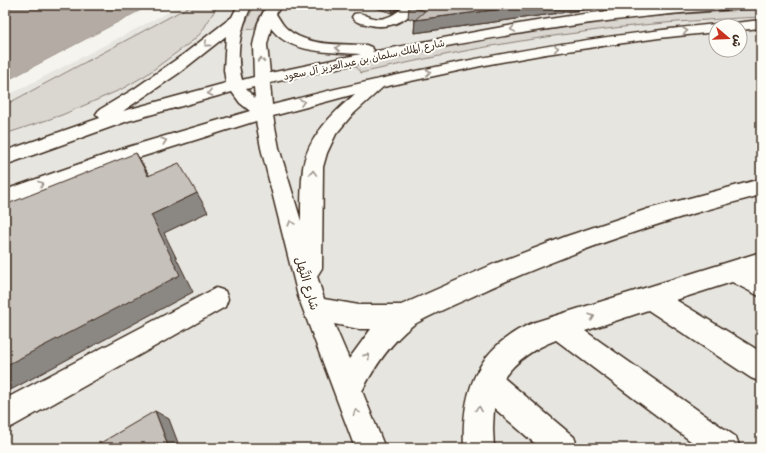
<svg xmlns="http://www.w3.org/2000/svg" width="766" height="453" font-family="Mali,'Playpen Sans Arabic',sans-serif">
  <style>
    .built { fill: #e7e5df; fill-rule: evenodd }
    .green { fill: #dad6d0; stroke: #8a8077 }
    .water { fill: #b4aca4; stroke: #84786e }
    .pier { fill: #f5f4ee }
    .lines { fill: none; stroke-linecap: round; stroke-linejoin: round }
    .minor-casing { stroke: #3b2a1e; stroke-width: 3 }
    .minor { fill: #fdfcf7; fill-rule: evenodd }
    .wall { fill: #aba6a1; stroke: #3b2a1e }
    .shaded-wall { fill: #8b8783; stroke: #3b2a1e }
    .building { fill: #c7c1bb; stroke: #3b2a1e }
    .oneway { stroke: #9c938a }
    .labels { text-anchor: middle; dominant-baseline: central; stroke-width: 4; stroke-linejoin: round; paint-order: stroke }
    .far-street-label { font-size: 10px; fill: #3b2a1e; stroke: #fdfcf7 }
    .street-label { font-size: 12px; fill: #3b2a1e; stroke: #fdfcf7 }
  </style>
  <rect width="100%" height="100%" fill="#f5f4ee"/>
  <filter id="ink" filterUnits="userSpaceOnUse"><feTurbulence type="fractalNoise" baseFrequency=".025" numOctaves="2"/><feDisplacementMap in="SourceGraphic" scale="8" xChannelSelector="R" yChannelSelector="G"/><feConvolveMatrix kernelMatrix="1 2 1 2 8 2 1 2 1" color-interpolation-filters="sRGB"/></filter>
  <g filter="url(#ink)">
    <path class="built" d="M182,5H761V448H5V97ZM716,26H740V50H716Z"/>
    <g class="green">
      <polygon points="192,5 218,5 201,33 191,42 146,75 122,89 62,115 5,134 5,105"/>
      <polygon points="255,5 265,5 254,29 242,30"/>
      <path d="M761,9V17C699,20 637,24 576,33C504,42 432,57 361,73L354,64C425,50 496,36 568,26C632,17 697,13 761,9Z"/>
    </g>
    <polygon class="water" points="5,5 151,5 5,82"/>
    <polygon class="pier" points="151,5 153,5 5,84 5,82"/>
    <g class="lines">
      <defs>
        <g id="minor">
          <path d="M238,5H252C240,28 235,55 242,80L254,77L253,45L258,23L267,5H281L276,14C279,18 281,23 285,27C305,47 341,44 366,45L371,47L374,50L372,52C472,32 574,11 676,5C697,4 718,5 740,5L738,8L733,9C577,19 423,48 270,83L272,105C418,67 565,39 716,24L722,26H716V32L659,38L546,54L490,64L383,87L351,116L336,134L327,153L323,167L322,268L317,276L324,299L359,305H401L494,264L567,236L648,209L761,179V195C660,221 562,254 467,299C449,307 431,315 413,325C390,343 375,366 362,391L385,448H355L298,296L261,148L256,121L109,167L5,207V190L128,147L250,111L240,103L232,92L128,121L5,165V151L100,118L96,114L99,110L134,89L184,54L232,17ZM271,28C289,54 332,52 361,54L270,73L267,45ZM226,36L224,70L226,83L123,111L179,73ZM254,87L255,98L246,89ZM355,94C333,113 307,138 303,168C301,185 301,203 301,221L279,148L273,116ZM334,324L359,329H371L349,359Z"/>
          <path d="M405,5H419C406,23 387,30 366,24C360,23 355,22 352,17L354,14C361,12 364,15 370,17C384,22 395,15 405,5Z"/>
          <polygon points="761,20 761,28 740,30 740,26 733,26 735,23"/>
          <path d="M761,252V272L759,273L761,274V297L732,282L676,300L761,352V382L751,378L648,310L585,331L736,437L740,448H700L556,340C535,348 517,359 504,378L574,437L578,448H540L494,408L493,429L494,448H464C461,390 478,345 535,322Z"/>
          <polygon points="216,288 225,291 228,299 225,307 15,425 5,430 5,399"/>
        </g>
      </defs>
      <use href="#minor" class="minor-casing"/>
      <use href="#minor" class="minor"/>
    </g>
    <g class="wall">
      <polygon points="366,5 403,5 392,13"/>
      <polygon points="618,5 414,33 415,20 408,18 409,6"/>
    </g>
    <g class="shaded-wall">
      <polygon points="393,5 403,5 392,13"/>
      <polygon points="532,5 618,5 414,33 415,20"/>
      <polygon points="136,153 148,173 161,195 148,176"/>
      <polygon points="197,193 208,212 164,233 193,292 5,393 5,366 151,215"/>
      <polygon points="155,411 169,419 180,448 169,448"/>
    </g>
    <g class="building">
      <polygon points="410,5 532,5 415,20 425,11 409,6"/>
      <polygon points="136,153 148,176 179,163 197,193 151,215 180,275 5,366 5,205"/>
      <polygon points="155,411 169,448 92,448"/>
    </g>
    <defs><path id="oneway-chevron" d="M-2-3.5L2.5 0L-2 3.5" fill="none" stroke-width="1.6" stroke-linecap="round" stroke-linejoin="round"/></defs>
    <g class="oneway">
      <use href="#oneway-chevron" transform="translate(513 29) rotate(170)"/>
      <use href="#oneway-chevron" transform="translate(685 31) rotate(-6)"/>
      <use href="#oneway-chevron" transform="translate(207 44) rotate(140)"/>
      <use href="#oneway-chevron" transform="translate(338 48) rotate(-175)"/>
      <use href="#oneway-chevron" transform="translate(556 48) rotate(-9)"/>
      <use href="#oneway-chevron" transform="translate(261 60) rotate(-92)"/>
      <use href="#oneway-chevron" transform="translate(428 72) rotate(-11)"/>
      <use href="#oneway-chevron" transform="translate(210 93) rotate(167)"/>
      <use href="#oneway-chevron" transform="translate(302 102) rotate(-15)"/>
      <use href="#oneway-chevron" transform="translate(164 141) rotate(-18)"/>
      <use href="#oneway-chevron" transform="translate(313 173) rotate(-88)"/>
      <use href="#oneway-chevron" transform="translate(41 184) rotate(-21)"/>
      <use href="#oneway-chevron" transform="translate(291 223) rotate(-105)"/>
      <use href="#oneway-chevron" transform="translate(592 317) rotate(-18)"/>
      <use href="#oneway-chevron" transform="translate(367 356) rotate(-55)"/>
      <use href="#oneway-chevron" transform="translate(479 409) rotate(-81)"/>
      <use href="#oneway-chevron" transform="translate(356 412) rotate(-111)"/>
    </g>
  </g>
  <g class="labels">
    <g class="far-street-label">
      <text transform="translate(364 59) rotate(-12)">شارع الملك سلمان بن عبدالعزيز آل سعود</text>
    </g>
    <g class="street-label">
      <text transform="translate(308 283) rotate(73)">شارع النَّهل</text>
    </g>
  </g>
  <rect width="766" height="453" fill="none" stroke="#fdfcf7" stroke-width="20"/>
  <rect x="10" y="10" width="746" height="433" fill="none" stroke="#3b2a1e" stroke-width="1.5" filter="url(#ink)"/>
  <g transform="translate(728 38) rotate(109)"><circle r="19" fill="#fdfcf7" stroke="#afa8a0"/>
  <path d="M0-3L7 15L0 10L-7 15Z" fill="#c8321e"/>
  <text y="-6" font-size="11" font-weight="bold" text-anchor="middle" fill="#3b2a1e">ش</text>
  </g>
</svg>
